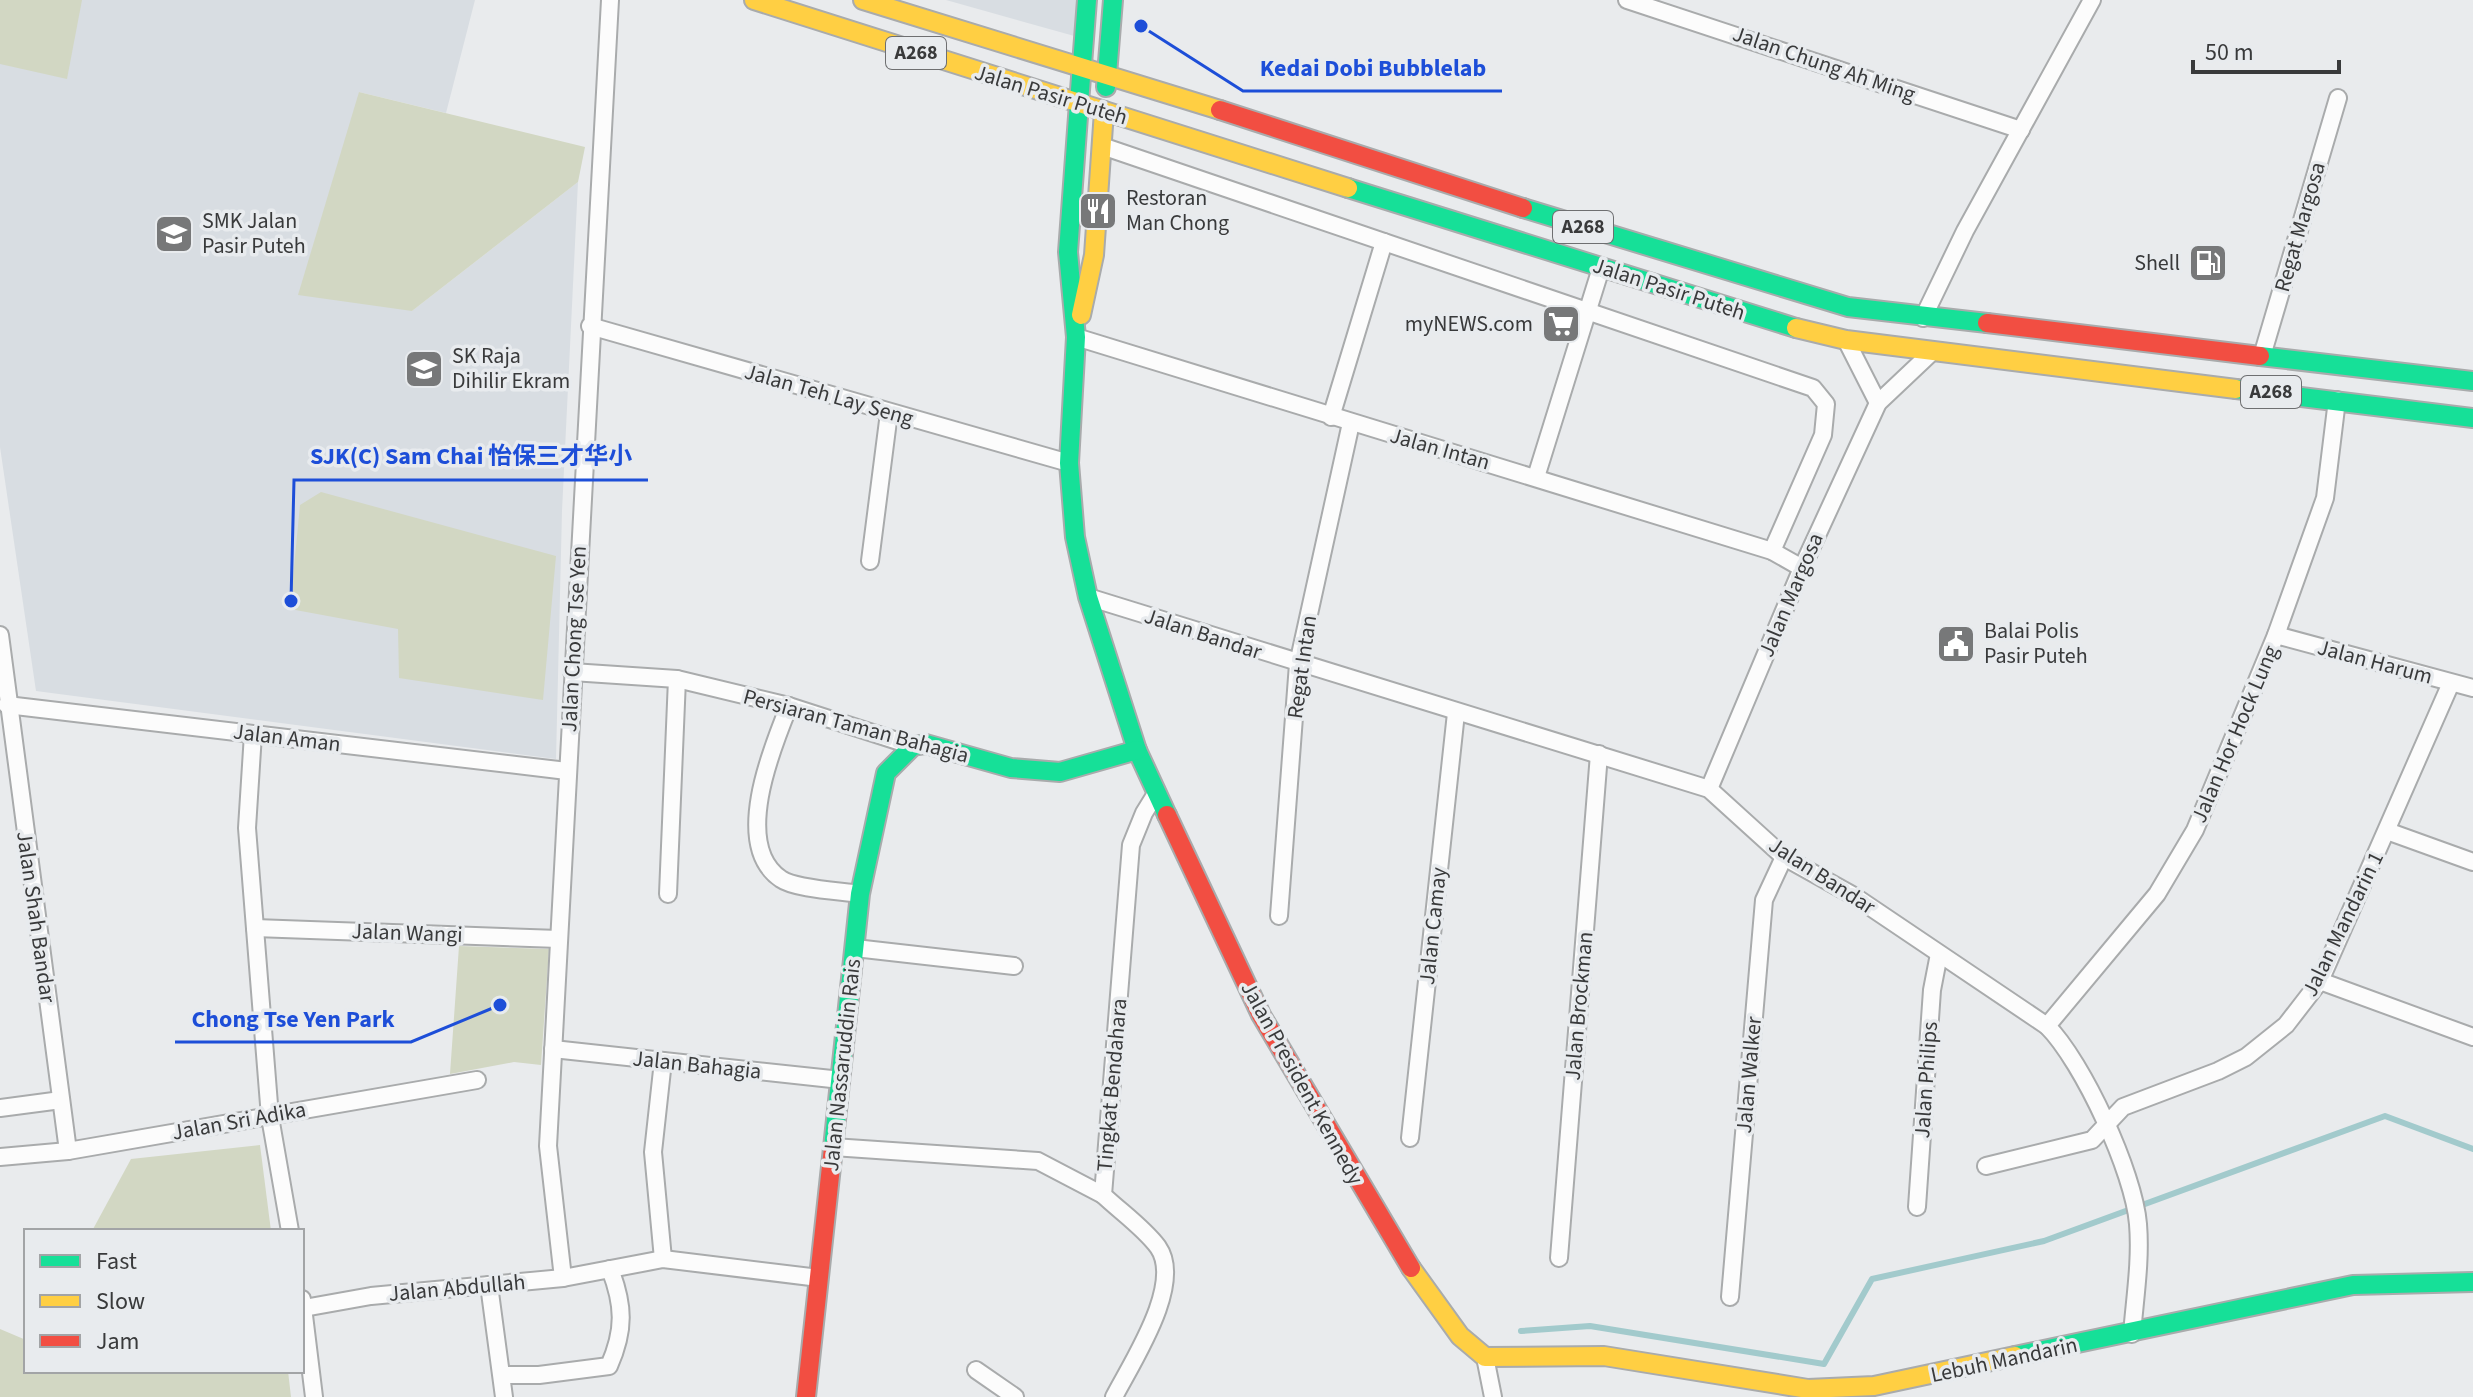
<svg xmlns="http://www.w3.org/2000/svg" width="2473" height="1397" font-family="'Source Sans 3','Noto Sans SC',sans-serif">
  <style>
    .built { fill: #d8dde2 }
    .green { fill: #d2d7c3 }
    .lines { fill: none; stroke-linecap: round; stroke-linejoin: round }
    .stream { stroke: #a2cacc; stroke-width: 6 }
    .street-casing { stroke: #a9abac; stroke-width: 20 }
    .fast-casing { stroke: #a9abac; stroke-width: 22 }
    .slow-casing { stroke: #a9abac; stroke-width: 22 }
    .jam-casing { stroke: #a9abac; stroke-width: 22 }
    .street { stroke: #fcfcfc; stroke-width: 16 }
    .fast { stroke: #16e098; stroke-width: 18 }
    .slow { stroke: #ffcf43; stroke-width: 18 }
    .jam { stroke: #f24e42; stroke-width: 18 }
    .labels { text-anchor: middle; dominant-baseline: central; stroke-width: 7; stroke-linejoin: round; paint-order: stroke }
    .shield { fill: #e8ebee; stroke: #6e6f71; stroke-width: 2 }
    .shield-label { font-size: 20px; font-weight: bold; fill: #393a3b }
    .street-label { font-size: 22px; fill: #393a3b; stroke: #e8ebee }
    .poi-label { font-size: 22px; fill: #393a3b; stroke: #e8ebee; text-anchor: start }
    .leader { fill: none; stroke: #1d4ed8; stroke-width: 3 }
    .callout-dot { fill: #1d4ed8; stroke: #e8ebee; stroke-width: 3 }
    .callout-label { font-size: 24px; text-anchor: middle; font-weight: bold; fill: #1d4ed8; stroke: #e8ebee; stroke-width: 7; stroke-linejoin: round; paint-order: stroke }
  </style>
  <rect width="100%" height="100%" fill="#e9ebed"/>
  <g class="built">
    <polygon points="0,0 475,0 446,113 359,92 412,311 578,182 562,511 556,759 36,691 0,447"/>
    <polygon points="946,0 1089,0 1085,39"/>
  </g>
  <g class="green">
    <polygon points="0,0 82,0 67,79 0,64"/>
    <polygon points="359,92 585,147 578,182 412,311 298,295"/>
    <polygon points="321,492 556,556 543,700 399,678 398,629 290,609 300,505"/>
    <polygon points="459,946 549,949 541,1065 514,1062 450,1074"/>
    <polygon points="260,1145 271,1231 92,1231 131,1159"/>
    <polygon points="0,1329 26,1340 26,1371 288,1371 291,1397 0,1397"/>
  </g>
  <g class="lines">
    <polyline class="stream" points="1521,1331 1590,1326 1824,1364 1872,1279 2044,1241 2385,1116 2473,1149"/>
    <defs>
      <g id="street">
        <polyline points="1627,0 2021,130"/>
        <polyline points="1102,146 1813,388 1826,404 1823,435 1772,551"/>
        <polyline points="1923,318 1965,231 2092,0"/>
        <polyline points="590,326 1069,463"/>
        <polyline points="1076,337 1772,551 1802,568"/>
        <polyline points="1846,340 1878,403"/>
        <polyline points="2262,356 2338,98"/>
        <polyline points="1331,417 1384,242"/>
        <polyline points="1536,477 1601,268"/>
        <polyline points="870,561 889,413"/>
        <path d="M1088,597L1709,789L1784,857L1854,896L2047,1026C2083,1062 2134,1173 2138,1224C2141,1260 2135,1297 2132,1334"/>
        <polyline points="0,635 68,1151"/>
        <polyline points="2276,635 2473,688"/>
        <polyline points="572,672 677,679 789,706 913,746"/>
        <polyline points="7,705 567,771"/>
        <path d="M789,706C771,750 732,846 781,879C795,889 841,891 860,894"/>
        <polyline points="253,734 247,828 270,1117 290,1231"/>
        <polyline points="1709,789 1802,568 1878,403 1932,352"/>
        <polyline points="2387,831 2473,862"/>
        <polyline points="668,894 677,679"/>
        <polyline points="1279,916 1298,664 1351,423"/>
        <polyline points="255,928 559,939"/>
        <polyline points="855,948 1014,966"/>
        <polyline points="2320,981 2473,1037"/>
        <polyline points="2047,1026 2157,894 2195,830 2276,635 2325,498 2337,400"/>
        <polyline points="553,1049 841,1080"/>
        <polyline points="663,1061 653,1152 663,1259"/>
        <polyline points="0,1108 61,1100"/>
        <polyline points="1410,1138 1456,713"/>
        <polyline points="833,1147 1038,1161 1103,1195"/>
        <polyline points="0,1157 68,1151 477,1080"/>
        <polyline points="1986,1166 2092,1140 2123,1107 2218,1071 2246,1057 2286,1025 2320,981 2451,683"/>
        <polyline points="1917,1207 1932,990 1939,954"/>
        <polyline points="1559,1258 1599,754"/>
        <polyline points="563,1278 548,1146 610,0"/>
        <polyline points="489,1285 504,1397"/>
        <polyline points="1730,1297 1764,900 1784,857"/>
        <polyline points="302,1299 314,1397"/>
        <polyline points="304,1308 371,1296 563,1278 663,1259 819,1278"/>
        <polyline points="1485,1357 1493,1397"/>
        <polyline points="976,1370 1015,1397"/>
        <path d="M503,1375H539L609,1366C625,1330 624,1305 610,1269"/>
        <path d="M1114,1397C1132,1362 1184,1284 1158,1247C1144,1228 1121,1212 1103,1195L1131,845L1144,813L1157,792"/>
      </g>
      <g id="fast">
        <polyline points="1106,87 1113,0"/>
        <polyline points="1079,103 1068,252 1076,337 1069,463 1075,537 1088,597 1137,750 1167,815"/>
        <polyline points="1079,103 1087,0"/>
        <polyline points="1348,188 1796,328"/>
        <polyline points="1523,208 1848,307 1987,323"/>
        <polyline points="2260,356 2473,381"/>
        <polyline points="2236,389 2473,418"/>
        <polyline points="833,1148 860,894 886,773 913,746 926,744 1011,768 1060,772 1137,750"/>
        <polyline points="2015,1356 2353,1285 2473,1282"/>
      </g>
      <g id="slow">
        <polyline points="754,0 1348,188"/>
        <polyline points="863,0 1220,110"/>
        <polyline points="1081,315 1094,255 1104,111"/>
        <polyline points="1796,328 1846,340 2236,389"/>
        <polyline points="1411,1268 1460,1336 1485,1357 1604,1356 1808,1389 1874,1386 2015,1356"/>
      </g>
      <g id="jam">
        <polyline points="1220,110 1523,208"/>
        <polyline points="1987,323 2260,356"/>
        <polyline points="1167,815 1261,1015 1411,1268"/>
        <polyline points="806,1397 833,1148"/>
      </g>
    </defs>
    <use href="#street" class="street-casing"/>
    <use href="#fast" class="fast-casing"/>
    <use href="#slow" class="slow-casing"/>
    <use href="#jam" class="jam-casing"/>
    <use href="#street" class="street"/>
    <use href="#fast" class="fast"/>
    <use href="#slow" class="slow"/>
    <use href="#jam" class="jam"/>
  </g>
  <defs>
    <symbol id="restaurant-square" viewBox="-11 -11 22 22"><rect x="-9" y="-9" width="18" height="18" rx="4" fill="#777879" stroke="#e8ebee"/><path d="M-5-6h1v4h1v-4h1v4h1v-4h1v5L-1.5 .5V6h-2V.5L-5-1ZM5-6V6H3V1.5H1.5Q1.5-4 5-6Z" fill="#fff"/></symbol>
    <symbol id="school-square" viewBox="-11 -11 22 22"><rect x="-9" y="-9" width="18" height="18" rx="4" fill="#777879" stroke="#e8ebee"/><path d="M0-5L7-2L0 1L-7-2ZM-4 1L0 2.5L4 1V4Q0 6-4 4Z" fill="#fff"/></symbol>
    <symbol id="fuel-square" viewBox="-11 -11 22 22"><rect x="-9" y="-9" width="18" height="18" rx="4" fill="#777879" stroke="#e8ebee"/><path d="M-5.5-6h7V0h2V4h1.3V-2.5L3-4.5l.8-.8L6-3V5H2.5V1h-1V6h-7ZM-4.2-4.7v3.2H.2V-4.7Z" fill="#fff"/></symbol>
    <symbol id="supermarket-square" viewBox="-11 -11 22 22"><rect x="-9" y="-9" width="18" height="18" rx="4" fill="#777879" stroke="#e8ebee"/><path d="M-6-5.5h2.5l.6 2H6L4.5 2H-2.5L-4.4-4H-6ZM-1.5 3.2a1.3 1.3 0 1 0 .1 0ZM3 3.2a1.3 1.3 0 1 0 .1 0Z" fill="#fff"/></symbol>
    <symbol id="civic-square" viewBox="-11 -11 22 22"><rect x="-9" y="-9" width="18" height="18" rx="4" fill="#777879" stroke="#e8ebee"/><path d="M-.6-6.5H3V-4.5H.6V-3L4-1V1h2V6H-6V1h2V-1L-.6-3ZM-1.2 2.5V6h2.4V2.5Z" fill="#fff"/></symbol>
  </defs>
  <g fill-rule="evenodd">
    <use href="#restaurant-square" x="1076" y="189" width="44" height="44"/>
    <use href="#school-square" x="152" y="212" width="44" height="44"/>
    <use href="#fuel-square" x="2186" y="241" width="44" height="44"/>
    <use href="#supermarket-square" x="1539" y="302" width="44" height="44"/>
    <use href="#school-square" x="402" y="347" width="44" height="44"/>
    <use href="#civic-square" x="1934" y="622" width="44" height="44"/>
  </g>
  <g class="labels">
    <g class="shield">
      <rect x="886" y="37" width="60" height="32" rx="6"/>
      <rect x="1553" y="211" width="60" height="32" rx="6"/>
      <rect x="2241" y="376" width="60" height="32" rx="6"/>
    </g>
    <g class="shield-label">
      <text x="916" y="53">A268</text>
      <text x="1583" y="227">A268</text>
      <text x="2271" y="392">A268</text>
    </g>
    <g class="street-label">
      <text transform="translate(1824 64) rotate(19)">Jalan Chung Ah Ming</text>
      <text transform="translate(1051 95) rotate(17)">Jalan Pasir Puteh</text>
      <text transform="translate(2300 227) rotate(-74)">Regat Margosa</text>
      <text transform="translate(1669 289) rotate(18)">Jalan Pasir Puteh</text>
      <text transform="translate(829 395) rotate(16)">Jalan Teh Lay Seng</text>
      <text transform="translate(1440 449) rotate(16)">Jalan Intan</text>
      <text transform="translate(1791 595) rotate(-67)">Jalan Margosa</text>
      <text transform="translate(1203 634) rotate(18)">Jalan Bandar</text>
      <text transform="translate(574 639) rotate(-87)">Jalan Chong Tse Yen</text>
      <text transform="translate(2375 662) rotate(15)">Jalan Harum</text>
      <text transform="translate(1302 667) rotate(-82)">Regat Intan</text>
      <text transform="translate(856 726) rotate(15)">Persiaran Taman Bahagia</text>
      <text transform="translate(2235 734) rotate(-67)">Jalan Hor Hock Lung</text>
      <text transform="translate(287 738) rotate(7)">Jalan Aman</text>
      <text transform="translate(1822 876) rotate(33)">Jalan Bandar</text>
      <text transform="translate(36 917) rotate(82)">Jalan Shah Bandar</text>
      <text transform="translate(2343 924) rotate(-64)">Jalan Mandarin 1</text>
      <text transform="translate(1433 926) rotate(-84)">Jalan Camay</text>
      <text transform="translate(407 933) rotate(2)">Jalan Wangi</text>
      <text transform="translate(1579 1006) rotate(-85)">Jalan Brockman</text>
      <text transform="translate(697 1065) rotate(6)">Jalan Bahagia</text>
      <text transform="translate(842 1065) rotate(-84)">Jalan Nassaruddin Rais</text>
      <text transform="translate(1749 1075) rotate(-85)">Jalan Walker</text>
      <text transform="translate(1926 1080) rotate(-86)">Jalan Philips</text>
      <text transform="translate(1302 1083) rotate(61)">Jalan President Kennedy</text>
      <text transform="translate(1112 1085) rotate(-85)">Tingkat Bendahara</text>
      <text transform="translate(239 1121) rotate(-10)">Jalan Sri Adika</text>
      <text transform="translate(457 1288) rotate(-5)">Jalan Abdullah</text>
      <text transform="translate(2004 1360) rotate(-12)">Lebuh Mandarin</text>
    </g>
    <g class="poi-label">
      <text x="1126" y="198">Restoran<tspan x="1126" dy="25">Man Chong</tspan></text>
      <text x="202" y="221">SMK Jalan<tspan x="202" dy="25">Pasir Puteh</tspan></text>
      <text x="2180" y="263" text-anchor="end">Shell</text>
      <text x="1533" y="324" text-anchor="end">myNEWS.com</text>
      <text x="452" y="356">SK Raja<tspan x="452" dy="25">Dihilir Ekram</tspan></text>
      <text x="1984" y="631">Balai Polis<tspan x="1984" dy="25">Pasir Puteh</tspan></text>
    </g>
  </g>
  <path class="leader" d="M1141 26L1243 91H1502M291 601L294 480H648M500 1005L411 1042H175"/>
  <g class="callout-dot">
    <circle cx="1141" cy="26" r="8"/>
    <circle cx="291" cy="601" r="8"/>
    <circle cx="500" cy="1005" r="8"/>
  </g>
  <g class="callout-label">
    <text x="1373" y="76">Kedai Dobi Bubblelab</text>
    <text x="471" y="464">SJK(C) Sam Chai 怡保三才华小</text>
    <text x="293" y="1027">Chong Tse Yen Park</text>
  </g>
  <rect x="24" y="1229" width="280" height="144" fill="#e8ebee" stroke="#a2a4a6" stroke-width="2"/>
  <rect x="40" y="1255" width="40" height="12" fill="#16e098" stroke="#a2a4a6" stroke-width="2"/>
  <text x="96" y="1269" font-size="24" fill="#393a3b">Fast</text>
  <rect x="40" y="1295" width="40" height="12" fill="#ffcf43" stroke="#a2a4a6" stroke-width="2"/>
  <text x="96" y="1309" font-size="24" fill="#393a3b">Slow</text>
  <rect x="40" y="1335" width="40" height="12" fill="#f24e42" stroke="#a2a4a6" stroke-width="2"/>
  <text x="96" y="1349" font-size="24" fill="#393a3b">Jam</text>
  <path d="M2193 60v12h146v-12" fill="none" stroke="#393a3b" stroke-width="4"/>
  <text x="2205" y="60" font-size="24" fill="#393a3b" stroke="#e8ebee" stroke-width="6" paint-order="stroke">50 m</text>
</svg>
